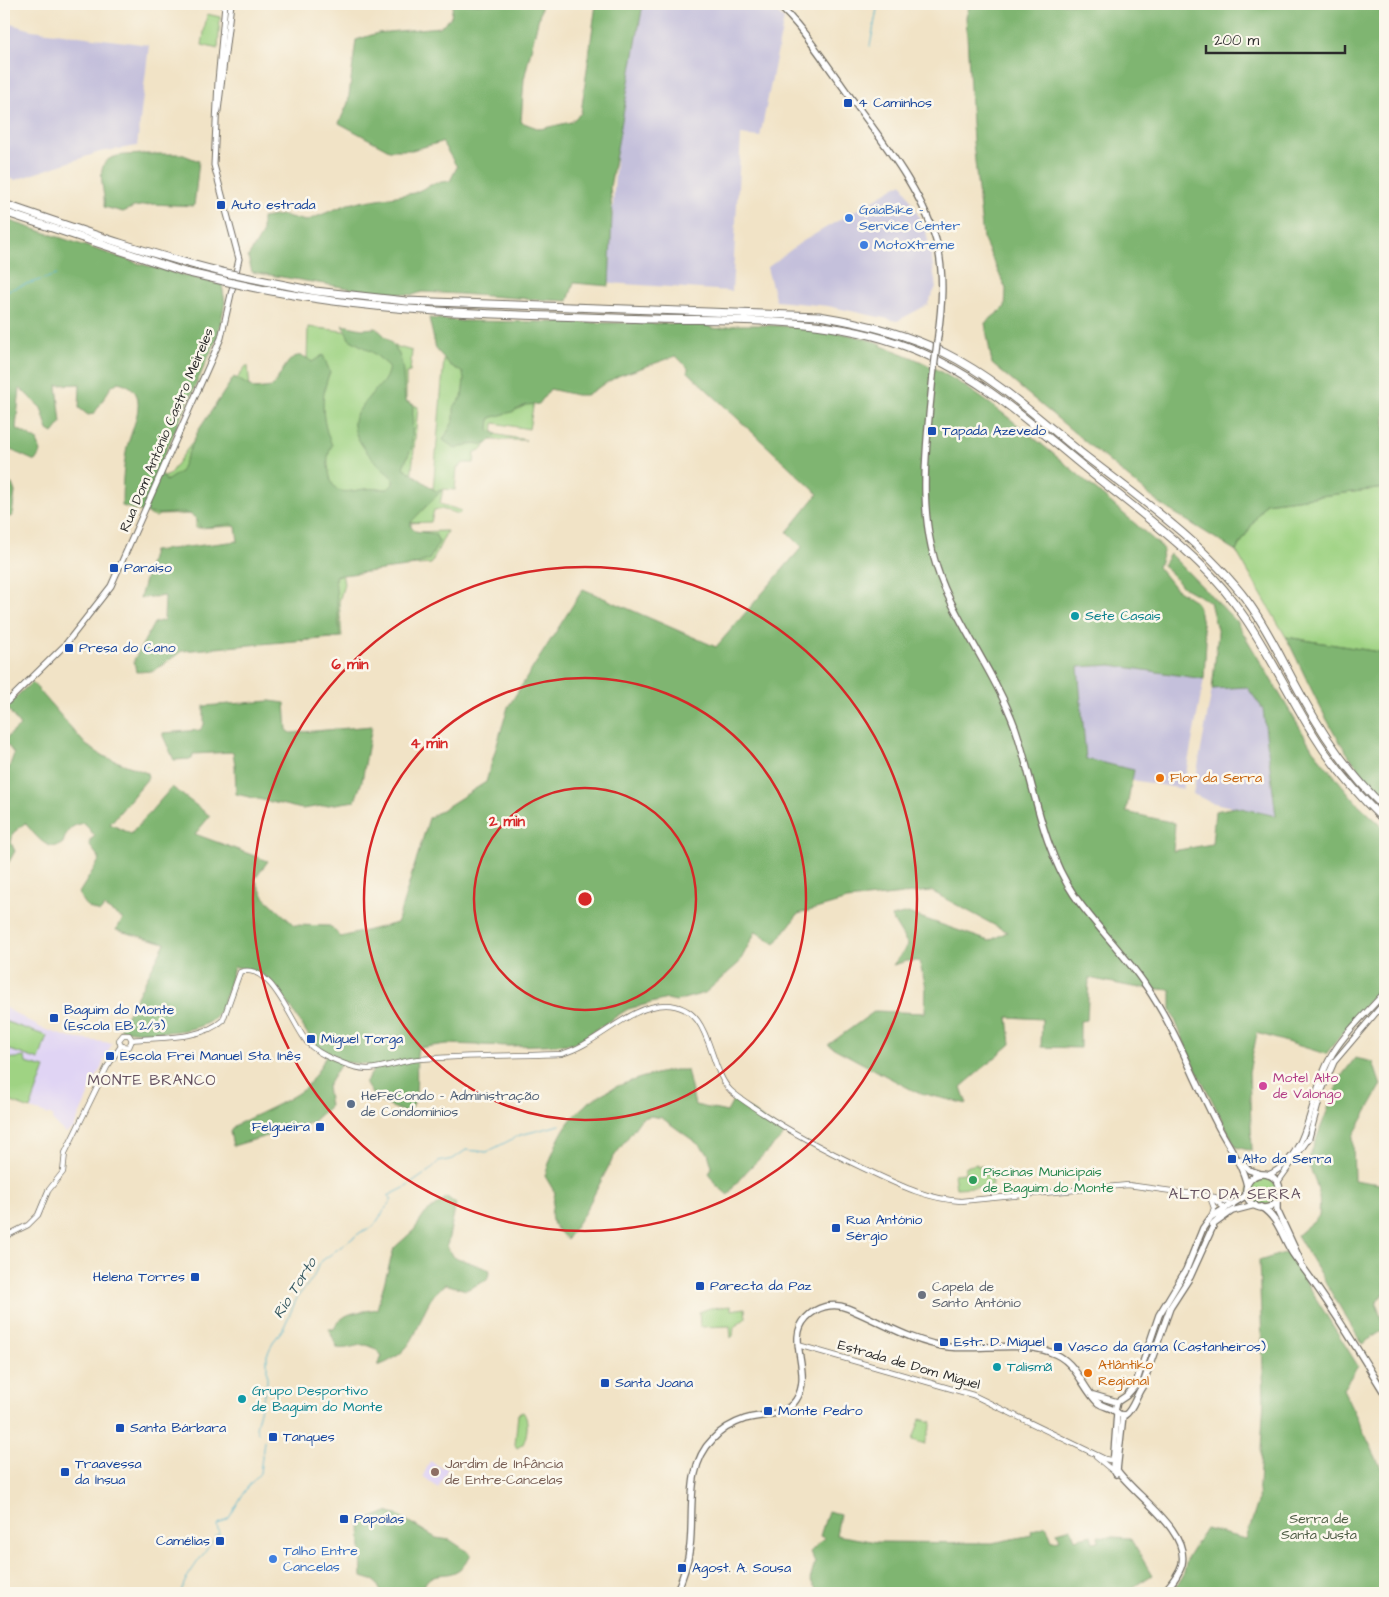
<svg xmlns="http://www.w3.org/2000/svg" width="1389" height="1597" font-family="'Architects Daughter',sans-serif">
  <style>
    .built { fill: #e0d4f4 }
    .industrial { fill: #c4c0db }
    .green { fill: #9fd383; stroke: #657f57 }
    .forest { fill: #7fb571; stroke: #55704e }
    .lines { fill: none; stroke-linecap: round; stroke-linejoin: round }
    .stream { stroke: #4db1cc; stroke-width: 1 }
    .tertiary-casing { stroke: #706b61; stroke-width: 6 }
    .secondary-casing { stroke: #706b61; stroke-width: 7 }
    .primary-casing { stroke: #706b61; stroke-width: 8 }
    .motorway-casing { stroke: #706b61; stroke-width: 9 }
    .tertiary { stroke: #fff; stroke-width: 4.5 }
    .secondary { stroke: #fff; stroke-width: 5 }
    .primary { stroke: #fff; stroke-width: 5.5 }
    .motorway { stroke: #fff; stroke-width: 7 }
    .primary-bridge-casing { stroke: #706b61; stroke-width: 8; stroke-linecap: butt }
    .motorway-bridge-casing { stroke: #706b61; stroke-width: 9; stroke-linecap: butt }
    .primary-bridge { stroke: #fff; stroke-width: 5.5 }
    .motorway-bridge { stroke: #fff; stroke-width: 7 }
    .ring { fill: none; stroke: #d62828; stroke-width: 2.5 }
    .transit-dot { fill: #1a4fb4; stroke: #fbf7ec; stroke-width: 2 }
    .shop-dot { fill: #3f7fe0; stroke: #fbf7ec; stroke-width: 2 }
    .culture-dot { fill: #0f9aa8; stroke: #fbf7ec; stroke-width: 2 }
    .food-dot { fill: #e8710a; stroke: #fbf7ec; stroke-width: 2 }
    .hotel-dot { fill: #d1479c; stroke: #fbf7ec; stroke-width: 2 }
    .service-dot { fill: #5c6f8a; stroke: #fbf7ec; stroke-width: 2 }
    .leisure-dot { fill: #2e9e5b; stroke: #fbf7ec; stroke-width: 2 }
    .worship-dot { fill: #6b7280; stroke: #fbf7ec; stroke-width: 2 }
    .education-dot { fill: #8d6e63; stroke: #fbf7ec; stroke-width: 2 }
    .labels { text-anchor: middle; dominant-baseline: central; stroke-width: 5; stroke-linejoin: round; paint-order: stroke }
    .transit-label { font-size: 14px; fill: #164399; stroke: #fbf7ec; text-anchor: start }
    .shop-label { font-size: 14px; fill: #366cbe; stroke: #fbf7ec; text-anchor: start }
    .street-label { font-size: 14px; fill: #2b2b2b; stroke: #fbf7ec }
    .culture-label { font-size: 14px; fill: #0d838f; stroke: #fbf7ec; text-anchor: start }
    .food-label { font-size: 14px; fill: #c56008; stroke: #fbf7ec; text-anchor: start }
    .hotel-label { font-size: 14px; fill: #b23c85; stroke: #fbf7ec; text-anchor: start }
    .service-label { font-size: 14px; fill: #4e5e75; stroke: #fbf7ec; text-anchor: start }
    .leisure-label { font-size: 14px; fill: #27864d; stroke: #fbf7ec; text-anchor: start }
    .worship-label { font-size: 14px; fill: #5b616d; stroke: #fbf7ec; text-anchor: start }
    .education-label { font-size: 14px; fill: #785e54; stroke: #fbf7ec; text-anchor: start }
    .park-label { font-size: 14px; fill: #4e5d45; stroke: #fbf7ec }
    .neighbourhood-label { font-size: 15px; letter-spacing: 1px; fill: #655260; stroke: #fbf7ec }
    .water-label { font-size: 15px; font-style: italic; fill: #375a63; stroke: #fbf7ec }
    .centre { fill: #d62828; stroke: #fbf7ec; stroke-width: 2.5 }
    .ring-label { font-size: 15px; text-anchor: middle; font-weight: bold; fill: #d62828; stroke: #fbf7ec; stroke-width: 5; stroke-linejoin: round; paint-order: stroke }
  </style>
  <rect width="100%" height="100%" fill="#fbf7ec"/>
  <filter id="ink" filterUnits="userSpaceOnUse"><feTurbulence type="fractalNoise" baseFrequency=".02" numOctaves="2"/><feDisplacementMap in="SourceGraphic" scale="10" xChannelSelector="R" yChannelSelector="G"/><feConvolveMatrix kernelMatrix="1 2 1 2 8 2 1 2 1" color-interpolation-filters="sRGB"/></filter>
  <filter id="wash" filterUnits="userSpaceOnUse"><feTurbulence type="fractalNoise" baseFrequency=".0096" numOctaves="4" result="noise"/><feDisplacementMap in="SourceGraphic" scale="20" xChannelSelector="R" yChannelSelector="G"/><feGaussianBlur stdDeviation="1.12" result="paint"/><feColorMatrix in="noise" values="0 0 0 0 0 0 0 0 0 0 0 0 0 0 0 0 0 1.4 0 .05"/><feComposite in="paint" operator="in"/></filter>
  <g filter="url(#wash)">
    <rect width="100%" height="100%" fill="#f1e3c6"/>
    <g class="built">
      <polygon points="4,1007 41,1028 71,1038 112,1043 73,1129 65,1133 52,1120 53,1116 30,1109 44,1068 26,1063 25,1057 4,1059"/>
      <polygon points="430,1461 442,1468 443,1465 448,1468 438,1488 423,1476"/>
    </g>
    <g class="industrial">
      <polygon points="640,4 766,4 784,19 760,137 741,135 732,291 608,283 618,128"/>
      <polygon points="4,22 32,30 149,45 137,146 100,152 15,180 4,177"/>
      <polygon points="902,183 926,231 931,255 936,287 927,305 897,321 828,306 776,301 767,268 800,243"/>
      <polygon points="1111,665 1204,679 1183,789 1132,780 1133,770 1086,759 1078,667"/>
      <polygon points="1247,687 1263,709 1276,817 1210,802 1193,794 1212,689"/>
    </g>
    <g class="green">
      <polygon points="207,14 220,17 218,49 202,45"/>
      <polygon points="308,327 343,331 412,351 410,372 406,373 406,401 418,407 410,491 433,490 444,359 537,385 529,429 494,423 493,434 526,440 488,440 483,449 475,452 474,463 464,463 457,468 455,490 443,489 440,504 462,511 459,514 441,509 434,510 431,522 407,523 407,532 447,531 431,564 379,568 341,568 344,584 339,602 342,637 301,641 300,630 239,543 237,526 196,528 196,514 159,515 156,517 149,515 162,478 169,475 246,366 248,366 250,388 278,389 306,395"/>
      <polygon points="1385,488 1385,653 1286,637 1236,551 1265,503"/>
      <polygon points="4,1021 47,1036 39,1060 4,1048"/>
      <polygon points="25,1057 26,1063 45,1068 30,1109 4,1099 4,1059"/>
      <polygon points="977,1164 977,1166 982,1166 983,1174 991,1173 992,1186 956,1188 954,1174 965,1173 965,1167"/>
      <circle cx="1263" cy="1191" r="14"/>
      <polygon points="731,1306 731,1310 745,1308 746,1318 734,1327 733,1336 731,1338 730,1326 700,1327 699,1312 710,1308"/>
      <path d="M523,1412C530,1420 527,1436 523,1444L517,1448L515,1445L518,1414Z"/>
      <polygon points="920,1419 932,1422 925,1444 913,1440"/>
    </g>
    <g class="forest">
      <path d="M453,4H542L524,79L521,122L540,129L571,122L581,113L596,4H643L610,187L612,215L609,286L574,283L568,301C519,299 471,294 422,292L413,295L354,289L252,272L248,257L262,234V218L282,215L306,221L348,204L414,193L435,183L450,181L457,167L442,142L412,150H389L339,123L348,103L356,40L378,33L440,27L451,17Z"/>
      <polygon points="970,4 1385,4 1385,488 1265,503 1236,551 1160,504 992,364 985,323 1005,307 1006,289 983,238 973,142 966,17"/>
      <path d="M143,154H181L199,161L194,206L153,204L134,207L123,212L104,207C105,200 103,191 102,184C98,152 118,156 143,154Z"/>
      <path d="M4,219L137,263L222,285L225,302L218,336L158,468L166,481L180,472L198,431L234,377L255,389L272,387C284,372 291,343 312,362L323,355L330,372C320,396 321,421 332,445C327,456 327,461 329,472C333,497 346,492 364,489C372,488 381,489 388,489L393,484V478C380,468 347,436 355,417C357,413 363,405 366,401C376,386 386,386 389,366L372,352L349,339L343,325L362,329L376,328C408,355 401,363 405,401L413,405L412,447L403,467L436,491L442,490L411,522V527L415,531L435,534L439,542L429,560L406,567L335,576L340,637L182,651L154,671L136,672L134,660L154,623L164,620L165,596L140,598L153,551L238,541L236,527L232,524L200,528C194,505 175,515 157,514C146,514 133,509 122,506C122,488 123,470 126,452C129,431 156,390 118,382L111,387L94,414L88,415L79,408L80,384L57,385L61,423L53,433L48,430L41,408L20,388L16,428L37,440L41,452L35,461L4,447Z"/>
      <path d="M429,318L460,321L705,324C717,333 725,326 738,325C781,324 841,329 882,344L881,346C941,364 991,403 1039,442C1082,477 1123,513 1164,549L1158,567L1175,588L1195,601L1198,605L1206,641L1204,679L1111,665L1078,667L1086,759L1134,770L1126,812L1175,823L1173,851L1212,844L1215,811L1236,807L1276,816L1263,709L1247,687L1212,689L1218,634L1210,602L1183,587L1163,565L1170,554L1236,621L1313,750L1356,802L1385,829V980L1326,1054L1257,1033L1249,1072L1252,1151L1236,1147L1191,1059L1171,1010V990L1133,987L1089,978L1087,1020L1080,1021V1048L1041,1047L1042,1019L1008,1017L1011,1044L961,1087L967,1104L916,1092L828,1045L875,1011L925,1013L926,986L919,961H907L893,965L908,945L891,917L908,913L989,941L1007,932L931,891L847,900L798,914L775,944L756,931L739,963L705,993L676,1001L667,999L628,1009L573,1044L509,1046L447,1044L418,1048C414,1066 422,1106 406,1113L376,1100L365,1083L373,1071L366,1064L342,1062L327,1087L330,1106L311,1123L233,1146L230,1132L234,1126C257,1114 283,1104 304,1089C310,1084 325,1061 326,1054L317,1048C304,1030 287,998 273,983C263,973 248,968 234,967C230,980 224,1006 217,1015C201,1036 143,1034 120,1029L165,943L116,930L123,919L104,907L100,912C87,908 83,905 79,893L100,859L90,846V840L95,836L84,823C71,825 67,830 63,843C48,855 34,833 25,823L13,833L11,843L15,851L9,862L4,863V781L14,754L4,740L20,726L6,706L32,682L86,745L103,756L147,773L148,778L110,824L131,834L172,787L210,816L195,834L268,861L255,879L264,897L294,925L330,926L341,937L397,923L429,818L486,782L508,707L583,589L716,647L802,547L787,532L818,494L688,372V368L676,356L618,376L586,395H576L550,389L539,404L526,405L512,412L490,418L489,430L497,434L487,444L467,445L456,449L443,440L454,420V407L462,397L464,380L463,373L450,365L436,349Z"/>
      <polygon points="4,482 12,484 15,492 12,516 4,519"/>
      <path d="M1286,637L1385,653V797C1338,755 1314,693 1286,637Z"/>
      <polygon points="270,701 285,703 287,730 291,733 372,726 362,781 355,801 302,809 236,794 235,765 233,752 193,754 192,759 174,760 163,736 163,733 200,730 204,725 204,706"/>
      <path d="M1355,1058L1373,1062L1381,1086L1353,1136L1354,1180L1385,1185V1294H1383L1376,1303L1385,1329L1362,1344L1297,1235L1319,1216C1321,1195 1317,1181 1307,1163L1340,1078Z"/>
      <path d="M674,1070H687L695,1105L727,1112L734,1099L785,1134C766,1154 742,1172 728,1195L716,1185L709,1174L712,1167L708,1153L698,1144L662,1118L650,1116L641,1119L613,1158L585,1212L567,1239C547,1221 550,1218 555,1193L545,1176C551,1156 559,1133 573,1117C598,1088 639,1077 674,1070Z"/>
      <path d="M447,1197L456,1204L447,1246L452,1256L490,1270L487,1280L466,1290L445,1284C411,1310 429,1347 378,1366L382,1356C365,1335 355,1351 337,1348L329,1329H334C344,1310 358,1313 377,1309L394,1248L414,1230L425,1214Z"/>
      <polygon points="1287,1252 1358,1366 1343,1389 1385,1476 1385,1593 1172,1593 1183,1576 1188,1556 1205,1529 1246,1539 1258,1502 1264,1398 1259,1261"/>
      <polygon points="828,1511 840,1514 836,1535 877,1542 992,1543 1032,1535 1031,1531 1046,1525 1052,1541 1060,1540 1057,1532 1071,1528 1075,1539 1091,1535 1093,1542 1099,1541 1098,1536 1130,1538 1152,1575 1124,1593 819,1593 810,1580 815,1563 810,1552 824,1538 820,1536"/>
      <path d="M387,1512L399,1516L436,1538L450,1540L471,1554C455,1586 438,1566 426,1582C424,1585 423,1590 422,1593H382L375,1581L362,1577L360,1523Z"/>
    </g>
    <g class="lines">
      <g class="stream">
        <polyline points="870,46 878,4"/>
        <polyline points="4,296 8,290 56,275"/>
        <polyline points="258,1432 256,1427 267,1382 267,1355 273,1342 283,1329 298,1296 313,1278 319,1263 361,1232 373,1227 392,1199 388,1196 406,1187 429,1171 438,1162 453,1159 466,1150 487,1152 520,1135 560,1125"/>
        <polyline points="216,1535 219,1534 217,1525 229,1518 246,1489 260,1473 264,1441"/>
        <path d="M181,1593C183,1578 204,1555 213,1540"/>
      </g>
    </g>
  </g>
  <g filter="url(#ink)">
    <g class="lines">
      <defs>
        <g id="tertiary">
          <path d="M132,1040C160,1037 202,1040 223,1020L240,972C271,961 292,1024 307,1042C314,1050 325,1056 335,1060C344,1064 358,1069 368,1069C385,1068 403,1060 420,1059C467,1055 514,1056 561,1054C597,1045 629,1005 666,1005C714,1006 706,1066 731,1091C740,1099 752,1106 762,1113C795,1135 829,1152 865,1169C897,1184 926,1199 961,1201L1128,1185L1215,1197L1233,1205"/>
          <polyline points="121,1046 119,1040 123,1035 129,1035 132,1040"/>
          <polyline points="121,1046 129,1047 132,1040"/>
          <polyline points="1210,1196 1226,1209"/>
          <polyline points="1210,1197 1214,1208 1211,1217"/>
          <polyline points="1212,1224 1224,1213 1225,1207"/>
          <polyline points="4,1237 28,1225 38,1215 48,1191 63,1172 65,1153 107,1067 121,1046"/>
          <polyline points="798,1345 973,1395 1105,1459 1110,1460 1114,1457"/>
          <polyline points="1096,1457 1113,1471"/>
        </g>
        <g id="secondary">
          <polyline points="218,111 231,4"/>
          <polyline points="4,705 65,645 111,586 221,338 239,259 214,165 218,81 225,4"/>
          <path d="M1268,1175C1311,1157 1309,1096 1329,1060C1342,1035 1367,1013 1385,992"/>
          <polyline points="1277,1183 1309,1138 1322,1090 1334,1062 1385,1002"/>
        </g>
        <g id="primary">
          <path d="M777,4C802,26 821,57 841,84C874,131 925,191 938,248C944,277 942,305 938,335"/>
          <path d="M933,376C926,447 915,519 944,587C965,635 997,678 1015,727C1034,783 1041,846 1074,895C1096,927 1125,954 1146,986C1175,1028 1193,1077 1216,1122C1226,1143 1242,1162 1247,1186"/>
          <polyline points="1240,1160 1249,1170 1261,1174"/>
          <circle cx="1263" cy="1191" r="17"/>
          <polyline points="1277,1200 1277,1210 1301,1262"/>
          <path d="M1261,1207C1280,1219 1282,1239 1295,1257C1328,1300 1356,1347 1385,1394"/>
          <polyline points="1093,1395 1117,1402"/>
          <polyline points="1115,1411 1117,1402 1126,1396 1135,1386 1159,1315 1186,1270 1203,1228 1211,1217 1247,1195"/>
          <path d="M1123,1415L1117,1470C1135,1496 1189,1529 1182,1564C1179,1575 1170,1585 1163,1593"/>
          <polyline points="1116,1474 1113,1467 1117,1413"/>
          <path d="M676,1593C683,1578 688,1563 690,1546C694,1511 685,1466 713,1439C721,1430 733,1423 745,1419C761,1414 785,1417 796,1400C814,1373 785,1340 806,1318C816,1307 833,1302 847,1308C882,1322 911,1342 949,1347C982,1350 1018,1341 1050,1352C1076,1360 1081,1386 1098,1403C1103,1407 1110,1407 1115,1411C1119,1414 1119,1415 1125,1415C1133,1410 1136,1395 1142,1387L1170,1308L1190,1277L1214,1224L1232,1211L1255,1205"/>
        </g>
        <g id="motorway">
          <path d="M4,204C77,229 151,255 226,273"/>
          <polyline points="4,212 185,272 224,281"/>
          <path d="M245,277L315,291L406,301L819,316C863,323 905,333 945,353C995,378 1037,417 1080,452C1138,497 1203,542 1248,602C1270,632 1285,667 1304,700C1326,740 1352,777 1385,808"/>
          <path d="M242,285C378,315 517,315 655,319C738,321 826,316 905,346C974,371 1028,421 1084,467C1123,499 1163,528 1199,563C1251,612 1275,672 1312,732C1332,765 1357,794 1385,821"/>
        </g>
      </defs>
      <use href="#tertiary" class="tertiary-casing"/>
      <use href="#secondary" class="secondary-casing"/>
      <use href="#primary" class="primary-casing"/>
      <use href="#motorway" class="motorway-casing"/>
      <use href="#tertiary" class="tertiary"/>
      <use href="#secondary" class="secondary"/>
      <use href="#primary" class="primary"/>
      <use href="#motorway" class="motorway"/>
      <defs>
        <polyline id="primary-bridge" points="933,376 938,335"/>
        <g id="motorway-bridge">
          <polyline points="226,273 245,277"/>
          <polyline points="224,281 242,285"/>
        </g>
      </defs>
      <use href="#primary-bridge" class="primary-bridge-casing"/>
      <use href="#motorway-bridge" class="motorway-bridge-casing"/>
      <use href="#primary-bridge" class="primary-bridge"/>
      <use href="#motorway-bridge" class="motorway-bridge"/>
    </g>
  </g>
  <g class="ring">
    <circle cx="585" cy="899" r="111"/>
    <circle cx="585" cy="899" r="221"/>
    <circle cx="585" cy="899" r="332"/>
  </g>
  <g class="transit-dot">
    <rect x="843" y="98" width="10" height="10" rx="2.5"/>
    <rect x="216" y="200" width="10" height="10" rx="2.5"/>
    <rect x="927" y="426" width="10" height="10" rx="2.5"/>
    <rect x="109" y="563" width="10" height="10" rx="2.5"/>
    <rect x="64" y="643" width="10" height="10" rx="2.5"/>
    <rect x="49" y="1013" width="10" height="10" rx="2.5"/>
    <rect x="306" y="1034" width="10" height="10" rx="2.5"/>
    <rect x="105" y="1051" width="10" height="10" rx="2.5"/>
    <rect x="315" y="1122" width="10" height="10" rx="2.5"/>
    <rect x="1227" y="1154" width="10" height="10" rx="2.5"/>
    <rect x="831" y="1223" width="10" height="10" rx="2.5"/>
    <rect x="190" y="1272" width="10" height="10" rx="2.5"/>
    <rect x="695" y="1281" width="10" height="10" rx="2.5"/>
    <rect x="939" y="1337" width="10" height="10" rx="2.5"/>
    <rect x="1053" y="1342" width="10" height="10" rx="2.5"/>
    <rect x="600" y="1378" width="10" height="10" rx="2.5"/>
    <rect x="763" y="1406" width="10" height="10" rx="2.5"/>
    <rect x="115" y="1423" width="10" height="10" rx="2.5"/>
    <rect x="268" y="1432" width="10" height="10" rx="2.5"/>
    <rect x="60" y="1467" width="10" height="10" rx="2.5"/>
    <rect x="339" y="1514" width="10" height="10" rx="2.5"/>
    <rect x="215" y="1536" width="10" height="10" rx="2.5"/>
    <rect x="677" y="1563" width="10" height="10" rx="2.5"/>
  </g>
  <g class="shop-dot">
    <circle cx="849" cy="218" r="5"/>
    <circle cx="864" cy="245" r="5"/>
    <circle cx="273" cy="1559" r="5"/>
  </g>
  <g class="culture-dot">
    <circle cx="1075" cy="616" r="5"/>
    <circle cx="997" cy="1367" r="5"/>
    <circle cx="242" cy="1399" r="5"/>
  </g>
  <g class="food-dot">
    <circle cx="1160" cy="778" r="5"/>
    <circle cx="1088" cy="1373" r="5"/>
  </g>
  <circle class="hotel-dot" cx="1263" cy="1086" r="5"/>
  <circle class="service-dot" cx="351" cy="1104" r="5"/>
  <circle class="leisure-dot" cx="973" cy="1180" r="5"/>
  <circle class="worship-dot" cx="922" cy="1295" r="5"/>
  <circle class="education-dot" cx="435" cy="1472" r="5"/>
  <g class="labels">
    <g class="transit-label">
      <text x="858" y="103">4 Caminhos</text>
      <text x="231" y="205">Auto estrada</text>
      <text x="942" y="431">Tapada Azevedo</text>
      <text x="124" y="568">Paraíso</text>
      <text x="79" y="648">Presa do Cano</text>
      <text x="64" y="1010">Baguim do Monte<tspan x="64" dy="16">(Escola EB 2/3)</tspan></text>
      <text x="321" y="1039">Miguel Torga</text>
      <text x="120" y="1056">Escola Frei Manuel Sta. Inês</text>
      <text x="310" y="1127" text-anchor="end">Felgueira</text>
      <text x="1242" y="1159">Alto da Serra</text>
      <text x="846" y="1220">Rua António<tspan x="846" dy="16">Sérgio</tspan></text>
      <text x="185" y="1277" text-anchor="end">Helena Torres</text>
      <text x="710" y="1286">Parecta da Paz</text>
      <text x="954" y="1342">Estr. D. Miguel</text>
      <text x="1068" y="1347">Vasco da Gama (Castanheiros)</text>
      <text x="615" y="1383">Santa Joana</text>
      <text x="778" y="1411">Monte Pedro</text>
      <text x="130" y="1428">Santa Bárbara</text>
      <text x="283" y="1437">Tanques</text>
      <text x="75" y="1464">Traavessa<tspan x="75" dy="16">da Ínsua</tspan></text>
      <text x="354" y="1519">Papoilas</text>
      <text x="210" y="1541" text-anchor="end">Camélias</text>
      <text x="692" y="1568">Agost. A. Sousa</text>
    </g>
    <g class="shop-label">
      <text x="859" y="210">GaiaBike -<tspan x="859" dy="16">Service Center</tspan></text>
      <text x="874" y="245">MotoXtreme</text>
      <text x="283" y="1551">Talho Entre<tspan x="283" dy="16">Cancelas</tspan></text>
    </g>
    <g class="street-label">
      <text transform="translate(167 430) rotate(-67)">Rua Dom António Castro Meireles</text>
      <text transform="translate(909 1365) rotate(16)">Estrada de Dom Miguel</text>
    </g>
    <g class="culture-label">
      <text x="1085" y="616">Sete Casais</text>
      <text x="1007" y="1367">Talismã</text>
      <text x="252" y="1391">Grupo Desportivo<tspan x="252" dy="16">de Baguim do Monte</tspan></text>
    </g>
    <g class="food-label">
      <text x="1170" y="778">Flor da Serra</text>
      <text x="1098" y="1365">Atlântiko<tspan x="1098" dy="16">Regional</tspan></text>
    </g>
    <g class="hotel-label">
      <text x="1273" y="1078">Motel Alto<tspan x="1273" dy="16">de Valongo</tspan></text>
    </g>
    <g class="service-label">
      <text x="361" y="1096">HeFeCondo - Administração<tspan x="361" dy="16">de Condomínios</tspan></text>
    </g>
    <g class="leisure-label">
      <text x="983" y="1172">Piscinas Municipais<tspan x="983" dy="16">de Baguim do Monte</tspan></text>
    </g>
    <g class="worship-label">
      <text x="932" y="1287">Capela de<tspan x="932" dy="16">Santo António</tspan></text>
    </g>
    <g class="education-label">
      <text x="445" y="1464">Jardim de Infância<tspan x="445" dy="16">de Entre-Cancelas</tspan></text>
    </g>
    <g class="park-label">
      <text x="1319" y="1519">Serra de<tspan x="1319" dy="16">Santa Justa</tspan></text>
    </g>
    <g class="neighbourhood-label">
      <text x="152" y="1080">MONTE BRANCO</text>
      <text x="1235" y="1194">ALTO DA SERRA</text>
    </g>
    <g class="water-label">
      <text transform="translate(295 1288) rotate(-58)">Rio Torto</text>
    </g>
  </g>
  <circle cx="585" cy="899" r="8" class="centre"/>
  <g class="ring-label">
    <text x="350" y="669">6 min</text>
    <text x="429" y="748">4 min</text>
    <text x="507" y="826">2 min</text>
  </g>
  <rect width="1389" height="1597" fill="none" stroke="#fbf7ec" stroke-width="20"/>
  <path d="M1206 45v8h139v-8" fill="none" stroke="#2b2b2b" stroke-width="2.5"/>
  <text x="1214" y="45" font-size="15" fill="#2b2b2b" stroke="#fbf7ec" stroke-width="4" paint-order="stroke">200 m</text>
</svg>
